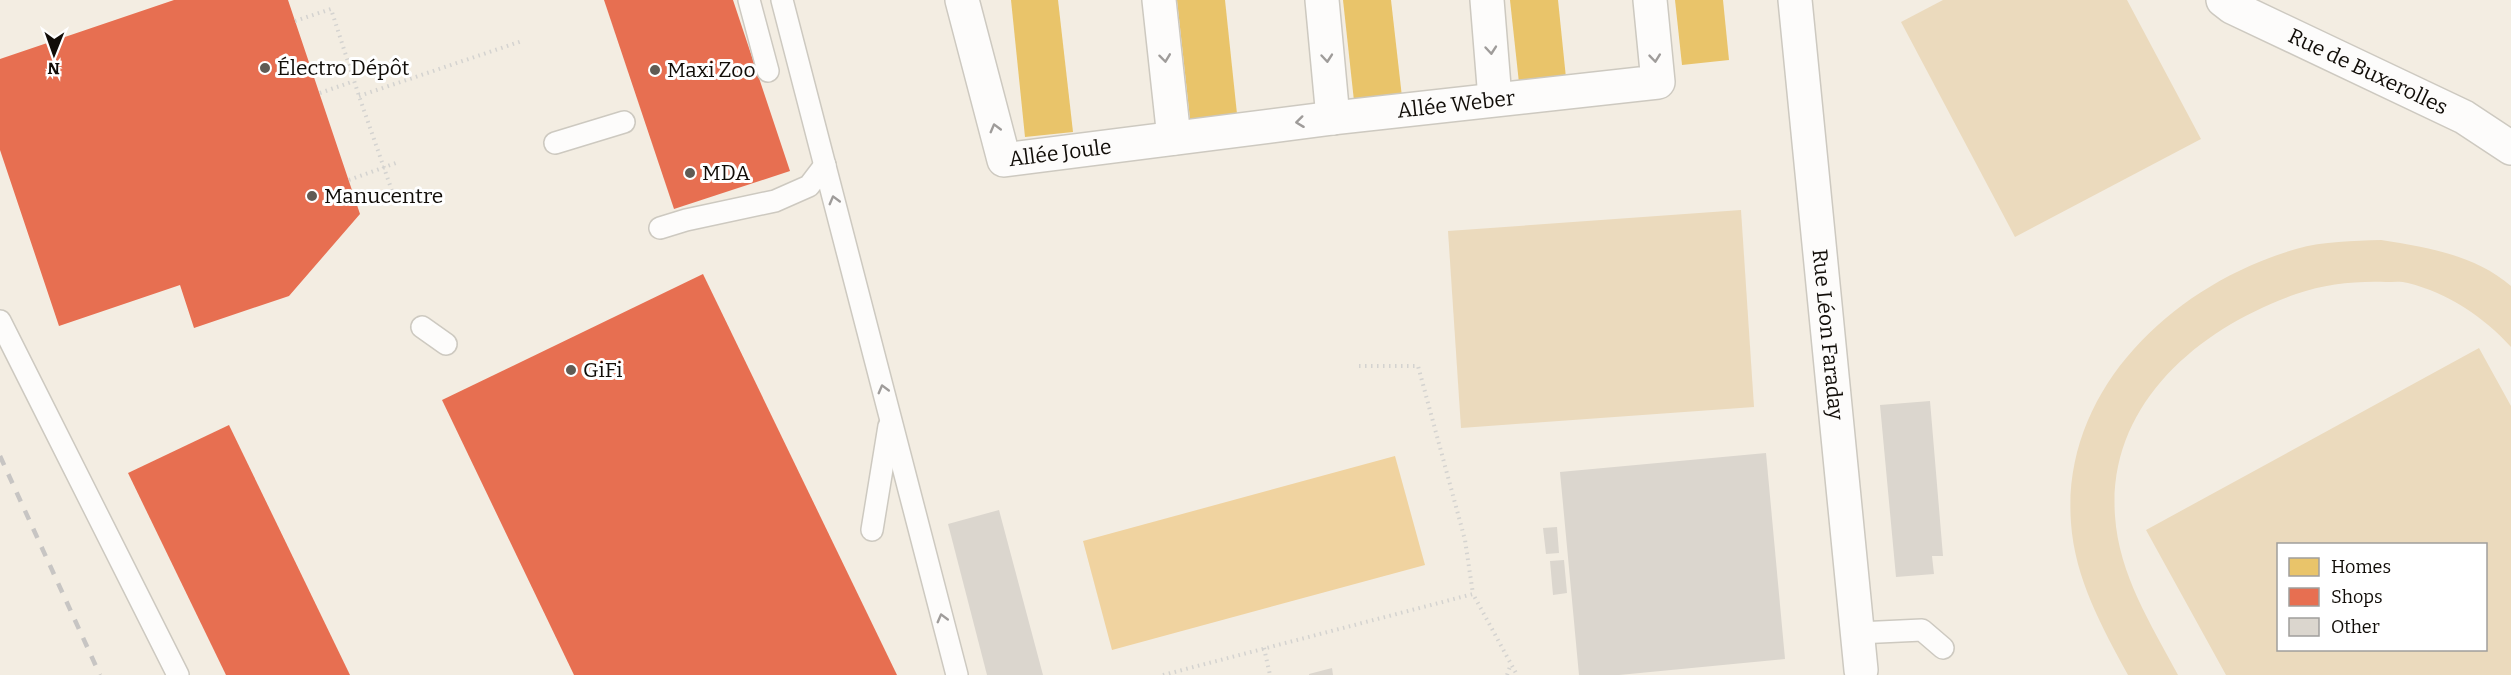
<svg xmlns="http://www.w3.org/2000/svg" width="2511" height="675" font-family="Bitter,serif">
  <style>
    .green { fill: #ebdabd; fill-rule: evenodd }
    .water { fill: #f0d3a0 }
    .homes { fill: #e9c46a }
    .shops { fill: #e76f51 }
    .building { fill: #dbd6ce }
    .lines { fill: none; stroke-linecap: round; stroke-linejoin: round }
    .service-casing { stroke: #cdc9c0; stroke-width: 24 }
    .minor-casing { stroke: #cdc9c0; stroke-width: 36 }
    .tertiary-casing { stroke: #cdc9c0; stroke-width: 36 }
    .path { stroke: #d4d3d0; stroke-width: 4; stroke-dasharray: 1.5 4.5; stroke-linecap: butt }
    .service { stroke: #fdfcfb; stroke-width: 21 }
    .minor { stroke: #fdfcfb; stroke-width: 33 }
    .tertiary { stroke: #fdfcfb; stroke-width: 33 }
    .rail { stroke: #c7c5c3; stroke-width: 4.5; stroke-dasharray: 10 10; stroke-linecap: butt }
    .oneway { stroke: #9f9c9a }
    .poi-dot { fill: #605b54; stroke: #fff; stroke-width: 2 }
    .labels { text-anchor: middle; dominant-baseline: central; stroke-width: 6; stroke-linejoin: round; paint-order: stroke }
    .poi-label { font-size: 21px; fill: #110d08; stroke: #fff; text-anchor: start }
    .street-label { font-size: 21px; fill: #110d08; stroke: #fff }
  </style>
  <rect width="100%" height="100%" fill="#f3ede2"/>
  <g class="green">
    <polygon points="1943,0 2127,0 2201,139 2015,237 1901,22"/>
    <polygon points="1741,210 1754,407 1461,428 1448,231"/>
    <path d="M2381,240C2427,247 2475,255 2511,286V347C2484,317 2448,293 2408,283C2401,281 2393,282 2386,282C2354,281 2326,284 2296,294C2199,328 2107,404 2115,516C2119,575 2151,624 2178,675H2128C2102,627 2075,579 2071,523C2061,388 2175,284 2296,249C2324,241 2353,241 2381,240Z"/>
    <path d="M2479,348L2511,406V675H2226L2146,530ZM2278,544H2486V650H2278Z"/>
  </g>
  <polygon class="water" points="1395,456 1425,565 1112,650 1083,541"/>
  <g class="homes">
    <polygon points="1011,0 1058,0 1073,132 1025,137"/>
    <polygon points="1177,0 1225,0 1237,114 1190,119"/>
    <polygon points="1343,0 1391,0 1402,97 1354,101"/>
    <polygon points="1510,0 1558,0 1566,78 1519,83"/>
    <polygon points="1675,0 1723,0 1729,60 1682,65"/>
  </g>
  <g class="shops">
    <polygon points="174,0 288,0 360,214 289,296 194,328 180,285 59,326 0,150 0,59"/>
    <polygon points="604,0 733,0 790,171 674,209"/>
    <polygon points="703,274 897,675 574,675 442,400"/>
    <polygon points="229,425 350,675 226,675 128,473"/>
  </g>
  <g class="building">
    <polygon points="1930,401 1943,556 1932,556 1934,574 1896,577 1880,405"/>
    <polygon points="1766,453 1785,659 1619,675 1579,675 1560,472"/>
    <polygon points="999,510 1043,675 987,675 948,524"/>
    <polygon points="1557,527 1559,553 1546,554 1543,528"/>
    <polygon points="1564,560 1567,593 1553,595 1550,561"/>
    <polygon points="1332,668 1333,675 1309,675 1309,674"/>
  </g>
  <g class="lines">
    <defs>
      <g id="service">
        <polyline points="749,0 768,71"/>
        <polyline points="782,0 957,675"/>
        <polyline points="555,143 624,122"/>
        <polyline points="660,228 686,220 775,201 809,186 825,165"/>
        <polyline points="0,321 178,675"/>
        <polyline points="422,327 446,344"/>
        <polyline points="872,530 889,426"/>
        <polyline points="1858,633 1922,630 1943,648"/>
      </g>
      <g id="minor">
        <path id="s1" d="M962,0L1004,160L1333,118L1658,82L1650,0"/>
        <polyline points="1159,0 1174,138"/>
        <polyline points="1322,0 1333,118"/>
        <polyline points="1487,0 1495,99"/>
        <path id="s2" d="M1795,0L1861,670"/>
      </g>
      <g id="tertiary">
        <path id="s3" d="M2223,0L2232,7L2464,117L2511,148"/>
      </g>
    </defs>
    <use href="#service" class="service-casing"/>
    <use href="#minor" class="minor-casing"/>
    <use href="#tertiary" class="tertiary-casing"/>
    <g class="path">
      <polyline points="295,21 331,9 359,96 392,191"/>
      <polyline points="320,93 354,81"/>
      <polyline points="359,96 522,41"/>
      <polyline points="349,180 396,163"/>
      <polyline points="1359,366 1418,366 1465,540 1473,594"/>
      <polyline points="1264,648 1270,675"/>
      <polyline points="1163,675 1473,594 1517,675"/>
      <polyline points="1507,675 1511,664"/>
    </g>
    <use href="#service" class="service"/>
    <use href="#minor" class="minor"/>
    <use href="#tertiary" class="tertiary"/>
    <polyline class="rail" points="0,456 100,675"/>
  </g>
  <defs><path id="oneway-chevron" d="M-2-3.5L2.5 0L-2 3.5" fill="none" stroke-width="1.6" stroke-linecap="round" stroke-linejoin="round" transform="scale(1.5)"/></defs>
  <g class="oneway">
    <use href="#oneway-chevron" transform="translate(1491 50) rotate(85)"/>
    <use href="#oneway-chevron" transform="translate(1165 58) rotate(83)"/>
    <use href="#oneway-chevron" transform="translate(1327 58) rotate(85)"/>
    <use href="#oneway-chevron" transform="translate(1655 58) rotate(84)"/>
    <use href="#oneway-chevron" transform="translate(1300 122) rotate(173)"/>
    <use href="#oneway-chevron" transform="translate(995 128) rotate(-105)"/>
    <use href="#oneway-chevron" transform="translate(834 200) rotate(-105)"/>
    <use href="#oneway-chevron" transform="translate(883 389) rotate(-105)"/>
    <use href="#oneway-chevron" transform="translate(942 618) rotate(-105)"/>
  </g>
  <g class="poi-dot">
    <circle cx="265" cy="68" r="6"/>
    <circle cx="655" cy="70" r="6"/>
    <circle cx="690" cy="173" r="6"/>
    <circle cx="312" cy="196" r="6"/>
    <circle cx="571" cy="370" r="6"/>
  </g>
  <g class="labels">
    <g class="poi-label">
      <text x="277" y="68">Électro Dépôt</text>
      <text x="667" y="70">Maxi Zoo</text>
      <text x="702" y="173">MDA</text>
      <text x="324" y="196">Manucentre</text>
      <text x="583" y="370">GiFi</text>
    </g>
    <g class="street-label">
      <text stroke="none"><textPath href="#s3" startOffset="162">Rue de Buxerolles</textPath></text>
      <text stroke="none"><textPath href="#s1" startOffset="621">Allée Weber</textPath></text>
      <text stroke="none"><textPath href="#s1" startOffset="222">Allée Joule</textPath></text>
      <text stroke="none"><textPath href="#s2" startOffset="336">Rue Léon Faraday</textPath></text>
    </g>
  </g>
  <rect x="2277" y="543" width="210" height="108" fill="#ffffff" stroke="#a09e9c" stroke-width="1.5"/>
  <rect x="2289" y="558" width="30" height="18" fill="#e9c46a" stroke="#a09e9c" stroke-width="1.5"/>
  <text x="2331" y="573" font-size="18" fill="#110d08">Homes</text>
  <rect x="2289" y="588" width="30" height="18" fill="#e76f51" stroke="#a09e9c" stroke-width="1.5"/>
  <text x="2331" y="603" font-size="18" fill="#110d08">Shops</text>
  <rect x="2289" y="618" width="30" height="18" fill="#dbd6ce" stroke="#a09e9c" stroke-width="1.5"/>
  <text x="2331" y="633" font-size="18" fill="#110d08">Other</text>
  <g transform="translate(54 54) rotate(181)" stroke="#ffffff" stroke-width="4.5" paint-order="stroke">
  <path d="M0-4.5L10 22L0 15L-10 22Z" fill="#110d08"/>
  <text y="-9" font-size="16" font-weight="bold" text-anchor="middle" fill="#110d08">N</text>
  </g>
</svg>
